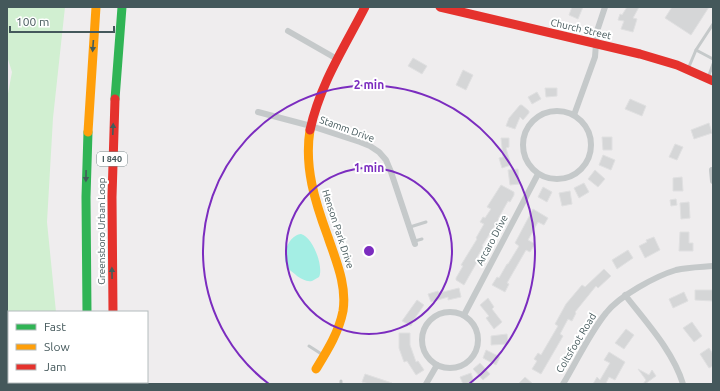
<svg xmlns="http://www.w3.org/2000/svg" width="720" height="391" font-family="Ubuntu,sans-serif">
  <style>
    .green { fill: #d1efd1 }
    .water { fill: #a4eee4 }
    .building { fill: #d5d6d7; stroke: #e0e0e1 }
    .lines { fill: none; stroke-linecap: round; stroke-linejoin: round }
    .lane { stroke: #c5c9ca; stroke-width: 3 }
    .street { stroke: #c5c9ca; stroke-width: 6 }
    .fast { stroke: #30b455; stroke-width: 9 }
    .slow { stroke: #ff9f0a; stroke-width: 9 }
    .jam { stroke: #e5322d; stroke-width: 9 }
    .oneway { fill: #435d5b }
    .ring { fill: none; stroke: #7b2cbf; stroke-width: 2 }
    .labels { text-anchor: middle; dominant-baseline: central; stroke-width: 4; stroke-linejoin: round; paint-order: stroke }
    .shield { fill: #fff; stroke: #7c8a8c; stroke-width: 1 }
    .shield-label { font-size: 9px; font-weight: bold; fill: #44585b }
    .street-label { font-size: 10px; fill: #44585b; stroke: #fff }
    .centre { fill: #7b2cbf; stroke: #fff; stroke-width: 2 }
    .ring-label { font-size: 12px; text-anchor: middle; font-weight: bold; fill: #7b2cbf; stroke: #fff; stroke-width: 4; stroke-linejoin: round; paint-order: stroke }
  </style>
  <rect width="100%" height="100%" fill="#efedee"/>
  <polygon class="green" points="7,7 65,7 53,118 47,222 56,312 9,312 9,382 56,382 56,384 7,384 7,99 12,72 7,56"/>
  <path class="water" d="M301,234C313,237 324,267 319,277L312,281C306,282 302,279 297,276C293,272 288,270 286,264C282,254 289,235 301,234Z"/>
  <g class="building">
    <polygon points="572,7 583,7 578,19 569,15"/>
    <polygon points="627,7 639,7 633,18 637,19 633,32 621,29 624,21 618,20 620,14 622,15"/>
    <polygon points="672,7 709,7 691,35 665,18"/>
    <polygon points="413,58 427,66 422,74 408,66"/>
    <polygon points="463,70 473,75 466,90 456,85"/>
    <polygon points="545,88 557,88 557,96 546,97"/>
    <polygon points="537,92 541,99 532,104 528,97"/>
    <polygon points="630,99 646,106 642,116 625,109"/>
    <polygon points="520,105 522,105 529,111 529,113 523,120 520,117 515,129 506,126 509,118"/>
    <polygon points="709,123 712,133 694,139 691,130"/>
    <polygon points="602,137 612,137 612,150 603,150"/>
    <polygon points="501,138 509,138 509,147 506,148 511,165 502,168 499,158 503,157"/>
    <polygon points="675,144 683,147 677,160 669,157"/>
    <polygon points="603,155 615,160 611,170 599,165"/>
    <polygon points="518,169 519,184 510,185 508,170"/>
    <polygon points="595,170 605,179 598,187 588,179"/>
    <polygon points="682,177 683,191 673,191 673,178"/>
    <polygon points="584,183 589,192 579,198 574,188"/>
    <polygon points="501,185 514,192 514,195 510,202 508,201 498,219 499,219 482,246 483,247 475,261 477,262 464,285 456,280 456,278 463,266 461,265 477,239 476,238 484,224 480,222 483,217 485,218 491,209 487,207"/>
    <polygon points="543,187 552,192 547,202 538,197"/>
    <polygon points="570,191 572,204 562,206 559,193"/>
    <polygon points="676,199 677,205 671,206 670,200"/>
    <polygon points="689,202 690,218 681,219 680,203"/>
    <polygon points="533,209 548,218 544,225 538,222 528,240 535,244 530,252 526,250 507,283 509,284 505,292 492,285 497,277 499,278 507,264 508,264 519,246 515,243"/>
    <polygon points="680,232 689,232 689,243 693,243 693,251 679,251"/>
    <polygon points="654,237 660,250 645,258 639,246 647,242 646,240"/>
    <polygon points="628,250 633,258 617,269 612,260"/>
    <polygon points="604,269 611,276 598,288 596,286 575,312 576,313 572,321 568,319 560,334 563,336 541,374 532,369 537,361 534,359 538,353 541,355 558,326 555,324 566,304 582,285 585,287"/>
    <polygon points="459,288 461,297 448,300 448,297 431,302 428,294 438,291 439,293"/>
    <polygon points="695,290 713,290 713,301 695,300"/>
    <polygon points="684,292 688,301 673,308 669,299"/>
    <polygon points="488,298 494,307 492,309 502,322 494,329 486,318 489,316 480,305"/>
    <polygon points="417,300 424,305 415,318 411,326 402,321"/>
    <polygon points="692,322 702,336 694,342 683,328"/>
    <polygon points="626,329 634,335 624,349 615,343"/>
    <polygon points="399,333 410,333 410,345 416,362 418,361 424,370 416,375 407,361 404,362 399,348"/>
    <polygon points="507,334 508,344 491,345 491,336"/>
    <polygon points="709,348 713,354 713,366 709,368 700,354"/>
    <polygon points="486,350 500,357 496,365 483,358"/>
    <polygon points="609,352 625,362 615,380 609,377 606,383 608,384 593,384 597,377 600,380 610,363 604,360"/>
    <polygon points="480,363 490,374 483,380 473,369"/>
    <polygon points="638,369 649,375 652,370 656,376 645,384 643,384 646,380"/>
    <polygon points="471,373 474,382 463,384 460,377"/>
    <polygon points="365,374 392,383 392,384 369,384 362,382"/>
    <polygon points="525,377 533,384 518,384"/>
  </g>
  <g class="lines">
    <g class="lane">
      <polyline points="713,24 696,50 713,59"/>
      <polyline points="688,69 696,50"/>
      <polyline points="708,78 713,64"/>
      <polyline points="410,227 426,222"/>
      <polyline points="415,241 422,239"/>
      <polyline points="309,346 323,355"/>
      <polyline points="341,384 341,381"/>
    </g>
    <g class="street">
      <polyline points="288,31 337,59"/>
      <circle cx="557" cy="145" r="34"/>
      <polyline points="258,112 311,126 360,142 370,146 379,152 386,160 391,172 415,244"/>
      <polyline points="574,115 595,57 597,31 605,7"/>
      <polyline points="712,170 713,181"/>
      <path d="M625,295C646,322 673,351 683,384"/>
      <circle cx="450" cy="340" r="28"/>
      <polyline points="464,315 538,174"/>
      <polyline points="426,384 437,365"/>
      <path d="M563,384C577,361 589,334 606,313C619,296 656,276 676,270C688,267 701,267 713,266"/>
    </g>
    <g class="fast">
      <polyline points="115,99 122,7"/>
      <polyline points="87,312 86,197 88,132"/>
    </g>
    <g class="slow">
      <path d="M310,130C304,167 315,202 328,237C336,261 347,285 343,311C339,332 327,351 316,369"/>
      <polyline points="88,132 96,7"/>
      <polyline points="88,382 88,384"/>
    </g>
    <g class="jam">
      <polyline points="440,7 640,54 677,65 713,81"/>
      <path d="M310,130C320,84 344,48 365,7"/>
      <polyline points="113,312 112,197 115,99"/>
      <polyline points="114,382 114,384"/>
    </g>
  </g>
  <defs><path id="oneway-solid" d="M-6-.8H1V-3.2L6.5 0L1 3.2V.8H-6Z"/></defs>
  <g class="oneway">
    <use href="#oneway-solid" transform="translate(93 46) rotate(94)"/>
    <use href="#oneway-solid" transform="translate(113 129) rotate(-88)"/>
    <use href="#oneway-solid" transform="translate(86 176) rotate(91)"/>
    <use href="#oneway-solid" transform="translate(112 273) rotate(-91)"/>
  </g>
  <g class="ring">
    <circle cx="369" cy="251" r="83"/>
    <path d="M269 384A166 166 0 1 1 469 384"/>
  </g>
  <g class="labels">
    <rect class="shield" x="97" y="152" width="30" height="14" rx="3"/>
    <g class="shield-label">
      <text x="112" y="159">I 840</text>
    </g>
    <g class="street-label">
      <text transform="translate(581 29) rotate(13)">Church Street</text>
      <text transform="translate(347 129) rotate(20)">Stamm Drive</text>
      <text transform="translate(338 229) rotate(72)">Henson Park Drive</text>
      <text transform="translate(101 231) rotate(-90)">Greensboro Urban Loop</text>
      <text transform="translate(492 240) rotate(-62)">Arcaro Drive</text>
      <text transform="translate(576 343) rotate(-59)">Coltsfoot Road</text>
    </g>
  </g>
  <circle cx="369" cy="251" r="6" class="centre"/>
  <g class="ring-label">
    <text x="369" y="89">2 min</text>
    <text x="369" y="172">1 min</text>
  </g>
  <rect width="720" height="391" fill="none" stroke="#44585b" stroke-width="16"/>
  <rect x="8" y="311" width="140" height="72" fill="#ffffff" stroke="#b4bcbd"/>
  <rect x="16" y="324" width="20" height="6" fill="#30b455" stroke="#b4bcbd"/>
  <text x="44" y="331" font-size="12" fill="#44585b">Fast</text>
  <rect x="16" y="344" width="20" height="6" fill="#ff9f0a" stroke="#b4bcbd"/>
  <text x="44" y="351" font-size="12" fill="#44585b">Slow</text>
  <rect x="16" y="364" width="20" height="6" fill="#e5322d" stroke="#b4bcbd"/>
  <text x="44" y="371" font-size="12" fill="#44585b">Jam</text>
  <path d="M10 26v6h104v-6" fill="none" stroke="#44585b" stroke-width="2"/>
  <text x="16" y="26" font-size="12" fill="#44585b" stroke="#ffffff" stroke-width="3" paint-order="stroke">100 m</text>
</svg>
